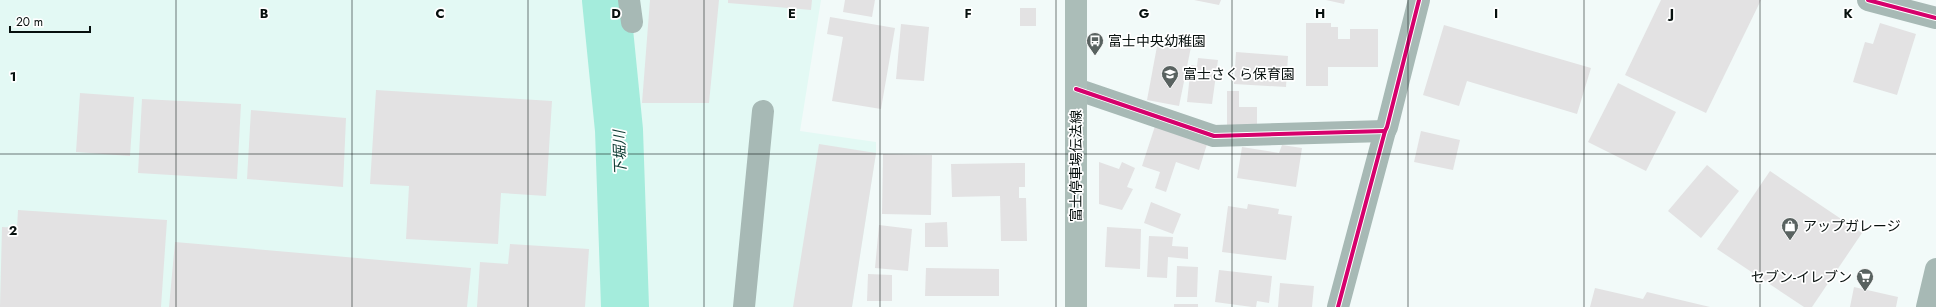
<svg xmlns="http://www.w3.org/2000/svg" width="1936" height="307" font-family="Jost,'Noto Sans JP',sans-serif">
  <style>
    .built { fill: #e3f9f4 }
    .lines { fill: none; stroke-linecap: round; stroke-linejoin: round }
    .river { stroke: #a4ecdc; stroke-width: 48 }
    .building { fill: #e3e2e3 }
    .minor { stroke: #a7b9b5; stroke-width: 22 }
    .major { stroke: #abbdb8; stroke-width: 22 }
    .cycleway-casing { stroke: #fff; stroke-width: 6 }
    .cycleway { stroke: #d6006c; stroke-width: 4 }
    .grid { fill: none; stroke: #07100e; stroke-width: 1; stroke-opacity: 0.55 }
    .labels { text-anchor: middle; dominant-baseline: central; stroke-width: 3.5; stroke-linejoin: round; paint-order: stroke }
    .poi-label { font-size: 14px; fill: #07100e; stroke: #fff; text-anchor: start }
    .street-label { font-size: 14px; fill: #07100e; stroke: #fff }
    .water-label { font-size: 15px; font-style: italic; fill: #0f3d34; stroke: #fff }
    .grid-label { font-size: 13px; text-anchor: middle; font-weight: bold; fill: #07100e; stroke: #fff; stroke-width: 3.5; stroke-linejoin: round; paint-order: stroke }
  </style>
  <rect width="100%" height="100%" fill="#f2faf9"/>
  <polygon class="built" points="0,0 821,0 800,131 876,142 876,153 852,307 0,307"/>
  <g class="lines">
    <polyline class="river" points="606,0 619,130 625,307"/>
  </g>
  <g class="building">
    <polygon points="650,0 719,0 709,103 642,103"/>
    <polygon points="728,0 812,0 811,10 728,3"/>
    <polygon points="845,0 875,0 872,17 843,12"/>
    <polygon points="1194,0 1221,0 1219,5"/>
    <polygon points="1326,0 1345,0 1344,4"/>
    <polygon points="1661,0 1761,0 1706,113 1625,75"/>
    <rect x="1020" y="8" width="16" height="18"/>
    <polygon points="830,17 895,28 881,109 832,101 843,37 827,34"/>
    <polygon points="1306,23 1331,23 1331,27 1338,27 1338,39 1350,39 1350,29 1378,29 1378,67 1328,67 1328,86 1306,86"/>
    <polygon points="1880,23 1916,34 1897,95 1853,82 1865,42 1873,44"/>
    <polygon points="901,24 929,27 924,81 896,79"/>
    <polygon points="1444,25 1591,68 1577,114 1467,81 1459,106 1423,95"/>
    <polygon points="1158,41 1191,47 1179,106 1147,100"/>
    <polygon points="1236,52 1288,56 1286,87 1234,84"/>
    <polygon points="1198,58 1218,60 1212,104 1187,102 1191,65 1197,66"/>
    <polygon points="1618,83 1676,112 1646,171 1588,142"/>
    <polygon points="376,90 552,101 546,196 501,193 498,244 406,239 409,186 370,184"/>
    <polygon points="1227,91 1239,91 1239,107 1257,107 1257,127 1227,128"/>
    <polygon points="80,93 134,97 130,156 76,152"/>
    <polygon points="142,99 241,104 237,179 138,173"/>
    <polygon points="251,110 346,118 343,187 247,179"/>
    <polygon points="1156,123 1208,141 1199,170 1176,162 1166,192 1155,188 1160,172 1142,166"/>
    <polygon points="1421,131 1460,140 1453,170 1414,162"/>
    <polygon points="819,144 876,153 852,307 793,307"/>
    <polygon points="1282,145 1302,148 1296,187 1237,178 1242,147 1279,153"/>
    <polygon points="883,154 932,155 931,215 882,214"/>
    <polygon points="1099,162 1119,169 1122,162 1135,168 1127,187 1133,189 1122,210 1099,204"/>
    <polygon points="1025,163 1025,187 1019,187 1019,198 1026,198 1027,241 1001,241 1000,196 952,197 951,164"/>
    <polygon points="1707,165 1739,191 1701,238 1668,211"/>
    <polygon points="1770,171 1862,233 1812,307 1804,307 1717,249"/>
    <polygon points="1151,202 1181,214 1173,234 1144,223"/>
    <polygon points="1248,204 1279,209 1278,214 1292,216 1286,260 1222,252 1228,206 1247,209"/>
    <polygon points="18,210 167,220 161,307 0,307 2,227 17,228"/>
    <polygon points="947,222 948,247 925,247 925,223"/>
    <polygon points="879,225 912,229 908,271 875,268"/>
    <polygon points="1107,227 1141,229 1140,269 1105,267"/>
    <polygon points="1149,236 1173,237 1172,246 1188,247 1188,259 1168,257 1167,278 1147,277"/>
    <polygon points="175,242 471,268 467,307 169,307"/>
    <polygon points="510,244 589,249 585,307 477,307 480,262 508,264"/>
    <polygon points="1177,266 1198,267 1197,297 1176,297"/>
    <polygon points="926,268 999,269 999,296 925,296"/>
    <polygon points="1219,270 1272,276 1269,303 1257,301 1256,307 1252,307 1215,302"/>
    <polygon points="868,274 892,275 892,301 867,301"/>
    <polygon points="1280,283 1314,286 1312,307 1278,307"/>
    <polygon points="1854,287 1898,297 1896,307 1850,307"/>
    <polygon points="1595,288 1643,299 1647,292 1710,307 1590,307"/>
    <rect x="1174" y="304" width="24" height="3"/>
  </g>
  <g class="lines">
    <g class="minor">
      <polyline points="629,0 632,22"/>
      <polyline points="1868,0 1936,18"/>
      <polyline points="1076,89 1214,136 1385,131"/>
      <polyline points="744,307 763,111"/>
      <polyline points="1338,307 1385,131 1387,127 1419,0"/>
      <polyline points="1927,307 1936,269"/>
    </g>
    <polyline class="major" points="1076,0 1076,307"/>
    <defs>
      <g id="cycleway">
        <polyline points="1868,0 1936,18"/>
        <polyline points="1076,89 1214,136 1385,131"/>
        <polyline points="1338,307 1385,131 1387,127 1419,0"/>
      </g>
    </defs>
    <use href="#cycleway" class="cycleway-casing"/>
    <use href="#cycleway" class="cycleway"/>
  </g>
  <path class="grid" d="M176,0V307M352,0V307M528,0V307M704,0V307M880,0V307M1056,0V307M1232,0V307M1408,0V307M1584,0V307M1760,0V307M0,154H1936"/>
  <defs>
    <symbol id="bus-pin" viewBox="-11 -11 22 30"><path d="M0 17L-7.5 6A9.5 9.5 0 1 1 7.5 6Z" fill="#596260" stroke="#fff"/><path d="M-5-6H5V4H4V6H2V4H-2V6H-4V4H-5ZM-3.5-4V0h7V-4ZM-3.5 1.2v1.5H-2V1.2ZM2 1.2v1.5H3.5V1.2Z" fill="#fff"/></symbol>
    <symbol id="school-pin" viewBox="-11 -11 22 30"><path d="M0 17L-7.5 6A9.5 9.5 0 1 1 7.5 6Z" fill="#596260" stroke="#fff"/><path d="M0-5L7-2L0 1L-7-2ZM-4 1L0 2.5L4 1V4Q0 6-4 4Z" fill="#fff"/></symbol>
    <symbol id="shop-pin" viewBox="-11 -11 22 30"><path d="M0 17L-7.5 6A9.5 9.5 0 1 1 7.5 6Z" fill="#596260" stroke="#fff"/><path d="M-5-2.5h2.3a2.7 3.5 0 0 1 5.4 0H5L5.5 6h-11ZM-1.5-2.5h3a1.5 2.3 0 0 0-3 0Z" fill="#fff"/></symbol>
    <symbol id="supermarket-pin" viewBox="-11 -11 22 30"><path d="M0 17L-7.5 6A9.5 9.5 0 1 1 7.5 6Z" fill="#596260" stroke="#fff"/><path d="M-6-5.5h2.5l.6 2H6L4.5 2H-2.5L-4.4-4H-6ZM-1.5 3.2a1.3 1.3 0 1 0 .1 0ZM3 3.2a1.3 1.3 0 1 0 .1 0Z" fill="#fff"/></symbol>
  </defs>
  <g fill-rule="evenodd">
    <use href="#bus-pin" x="1085" y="31" width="20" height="27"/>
    <use href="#school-pin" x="1160" y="64" width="20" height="27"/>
    <use href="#shop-pin" x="1780" y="216" width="20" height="27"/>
    <use href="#supermarket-pin" x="1855" y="267" width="20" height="27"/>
  </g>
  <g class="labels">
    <g class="poi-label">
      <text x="1108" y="41">富士中央幼稚園</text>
      <text x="1183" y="74">富士さくら保育園</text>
      <text x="1803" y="226">アップガレージ</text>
      <text x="1852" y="277" text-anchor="end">セブン-イレブン</text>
    </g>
    <g class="street-label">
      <text transform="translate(1076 166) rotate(-90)">富士停車場伝法線</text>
    </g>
    <g class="water-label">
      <text transform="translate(620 153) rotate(-92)">下堀川</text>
    </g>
  </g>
  <g class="grid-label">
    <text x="264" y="18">B</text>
    <text x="440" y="18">C</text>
    <text x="616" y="18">D</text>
    <text x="792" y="18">E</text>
    <text x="968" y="18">F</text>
    <text x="1144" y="18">G</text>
    <text x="1320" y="18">H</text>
    <text x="1496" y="18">I</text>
    <text x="1672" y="18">J</text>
    <text x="1848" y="18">K</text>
    <text x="13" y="81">1</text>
    <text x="13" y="235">2</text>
  </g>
  <path d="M10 26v6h80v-6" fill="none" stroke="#07100e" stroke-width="2"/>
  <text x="16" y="26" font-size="12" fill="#07100e" stroke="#ffffff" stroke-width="3" paint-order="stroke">20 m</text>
</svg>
